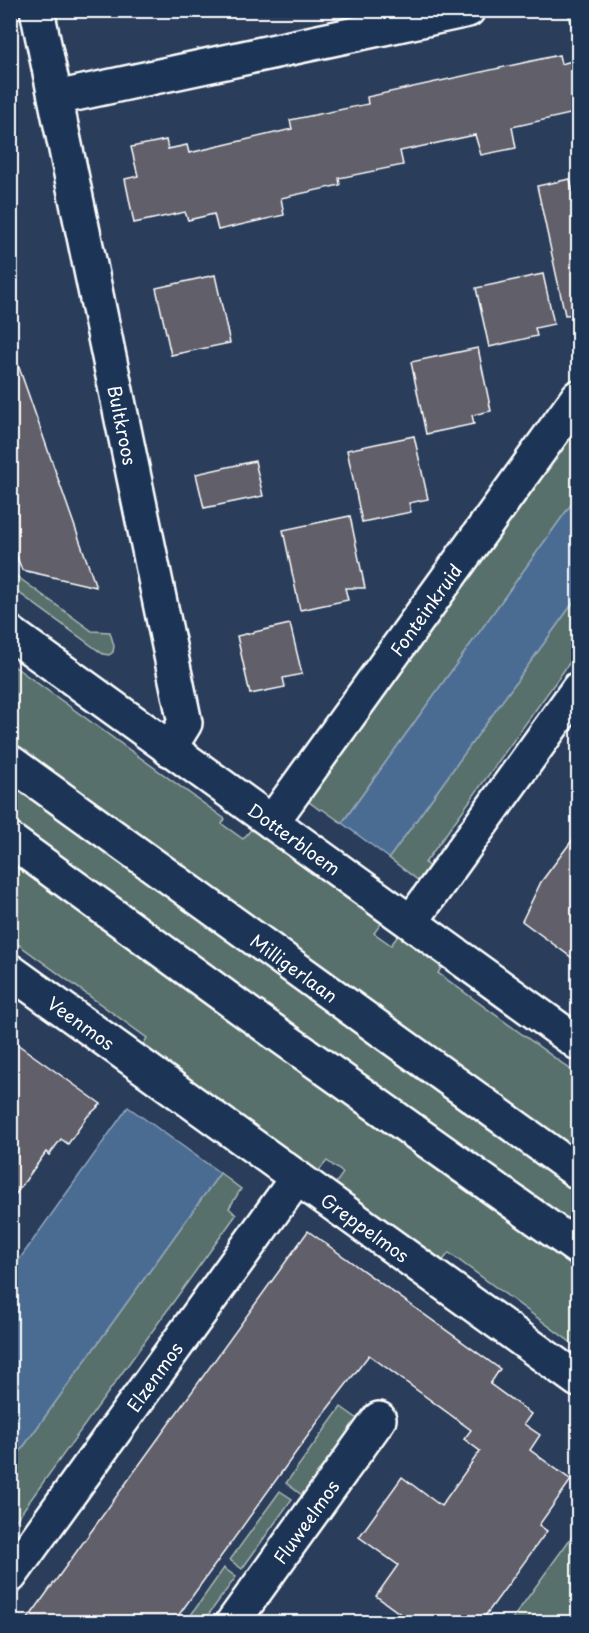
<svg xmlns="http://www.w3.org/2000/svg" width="589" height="1633" font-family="'Playpen Sans',sans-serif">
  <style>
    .green { fill: #58706c; stroke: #acb8b6; stroke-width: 1.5 }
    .water { fill: #4c6c92; stroke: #94a7be; stroke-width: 1.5 }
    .building { fill: #605f6a; stroke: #fff; stroke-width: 1.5 }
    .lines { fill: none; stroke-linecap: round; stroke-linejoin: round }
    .street-casing { stroke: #fff; stroke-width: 38 }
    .secondary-casing { stroke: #fff; stroke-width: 38 }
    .street { stroke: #1d3557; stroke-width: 33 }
    .secondary { stroke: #1d3557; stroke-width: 33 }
    .labels { text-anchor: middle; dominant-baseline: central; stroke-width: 4.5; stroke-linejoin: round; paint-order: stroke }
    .street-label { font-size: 18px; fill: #fff; stroke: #1d3557 }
  </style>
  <rect width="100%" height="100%" fill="#2a3d5b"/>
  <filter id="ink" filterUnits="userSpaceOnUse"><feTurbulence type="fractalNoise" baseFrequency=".0167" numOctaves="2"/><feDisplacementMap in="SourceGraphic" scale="12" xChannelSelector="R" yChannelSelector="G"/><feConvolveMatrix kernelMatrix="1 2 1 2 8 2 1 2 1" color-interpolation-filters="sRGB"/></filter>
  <g filter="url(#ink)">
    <g class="green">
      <polygon points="568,11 578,11 578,57"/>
      <polygon points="578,422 578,495 342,823 322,809 320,810 305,799"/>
      <polygon points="11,572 92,631 110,632 114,646 113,652 109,655 103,654 11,587"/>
      <polygon points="578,596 578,651 425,863 432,869 419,881 389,858"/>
      <polygon points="11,664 225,819 222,824 243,839 254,826 384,920 374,933 391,945 401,932 444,963 438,973 578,1075 578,1160 11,750"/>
      <polygon points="11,783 578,1187 578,1237 11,827"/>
      <polygon points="11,853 578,1263 578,1364 569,1358 577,1347 449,1253 440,1264 333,1187 343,1173 327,1161 316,1174 141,1048 147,1038 11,939"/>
      <polygon points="220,1173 241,1189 229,1208 236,1215 11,1527 11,1464"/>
      <polygon points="341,1407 362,1422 307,1499 286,1483"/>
      <polygon points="280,1491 292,1499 242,1569 230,1560"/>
      <polygon points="578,1528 578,1607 567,1622 510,1622"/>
      <polygon points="224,1568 236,1577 203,1622 186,1622"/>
    </g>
    <g class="water">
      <polygon points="578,495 578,596 389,858 342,823"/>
      <polygon points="128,1107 220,1173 11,1464 11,1271"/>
    </g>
    <g class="building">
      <polygon points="559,55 561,64 579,59 579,112 512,127 516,148 481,155 475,135 400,151 403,165 339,178 340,185 281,198 284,215 218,230 214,214 188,220 185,212 134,223 125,179 138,176 131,147 166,140 168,149 187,145 189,153 292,129 290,120 368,104 367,97"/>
      <polygon points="570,179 573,193 579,192 579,314 565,315 537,186"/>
      <polygon points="543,274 554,324 535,328 537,336 489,347 476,288"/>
      <polygon points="215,275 230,343 171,355 156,288"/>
      <polygon points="478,348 491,411 472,415 474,424 426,434 411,362"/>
      <polygon points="15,356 57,476 96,587 22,570 10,539 10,357"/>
      <polygon points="414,436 428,499 409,503 411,512 362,522 347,450"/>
      <polygon points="255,461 263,496 204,508 196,474"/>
      <polygon points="350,516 365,588 345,588 348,600 300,610 283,530"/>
      <polygon points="290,624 302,674 283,678 285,687 250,694 237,636"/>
      <polygon points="579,831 579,963 522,921 541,882"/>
      <polygon points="10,1039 101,1104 87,1117 68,1144 61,1139 49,1155 46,1152 10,1202"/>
      <polygon points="308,1231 500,1369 490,1384 531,1414 524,1424 540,1435 530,1450 571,1480 539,1525 547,1531 480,1623 413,1623 376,1596 398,1565 359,1537 402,1477 441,1506 480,1451 464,1439 471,1430 369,1355 325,1412 173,1623 25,1623"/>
    </g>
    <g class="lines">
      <defs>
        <g id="street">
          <path id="s1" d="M37,10L185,723L169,749"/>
          <polyline points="56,98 468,10"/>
          <path id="s2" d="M10,633L578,1043"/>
          <path id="s3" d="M272,822L578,397"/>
          <polyline points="411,922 578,689"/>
          <path id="s4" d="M10,971L578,1380"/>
          <path id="s5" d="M10,1576L297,1178"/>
          <path id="s6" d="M233,1622L379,1419"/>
        </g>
        <g id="secondary">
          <path id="s7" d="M10,762L578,1172"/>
          <polyline points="10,840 245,1011 578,1248"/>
        </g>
      </defs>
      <use href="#street" class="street-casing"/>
      <use href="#secondary" class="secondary-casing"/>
      <use href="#street" class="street"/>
      <use href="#secondary" class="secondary"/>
    </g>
  </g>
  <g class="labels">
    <g class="street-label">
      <text stroke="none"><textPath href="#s1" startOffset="424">Bultkroos</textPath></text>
      <text stroke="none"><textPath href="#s3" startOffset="262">Fonteinkruid</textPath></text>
      <text stroke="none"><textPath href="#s2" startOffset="351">Dotterbloem</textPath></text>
      <text stroke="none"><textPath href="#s7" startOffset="351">Milligerlaan</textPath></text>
      <text stroke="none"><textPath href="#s4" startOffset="88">Veenmos</textPath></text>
      <text stroke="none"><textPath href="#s4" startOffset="438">Greppelmos</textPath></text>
      <text stroke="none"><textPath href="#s5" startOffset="246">Elzenmos</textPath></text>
      <text stroke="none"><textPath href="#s6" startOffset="124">Fluweelmos</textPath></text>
    </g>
  </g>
  <rect width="589" height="1633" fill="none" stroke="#1d3557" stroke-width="36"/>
  <rect x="18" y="18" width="553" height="1597" fill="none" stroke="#fff" stroke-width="2" filter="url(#ink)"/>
</svg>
